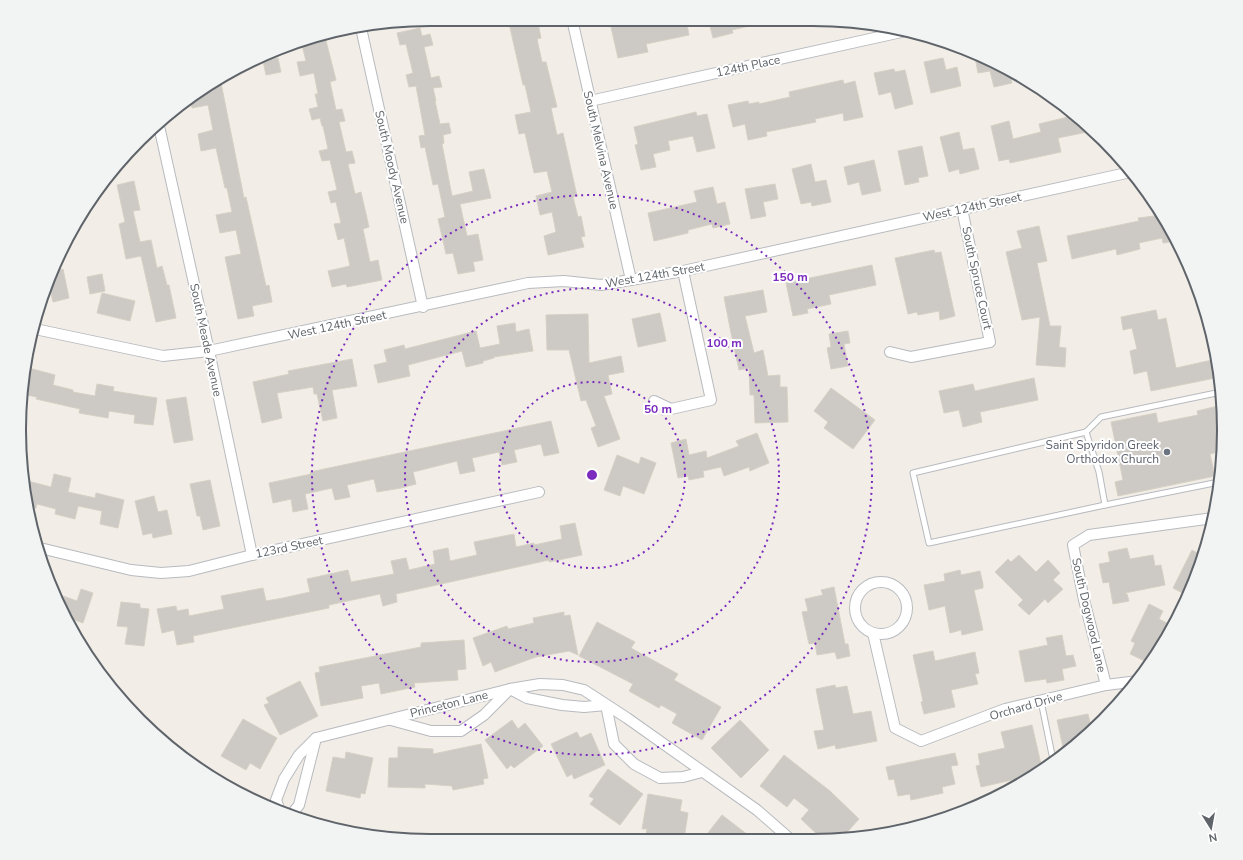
<svg xmlns="http://www.w3.org/2000/svg" width="1243" height="860" font-family="'Nunito Sans',sans-serif">
  <style>
    .building { fill: #cdc9c4; stroke: #d7d0c4 }
    .lines { fill: none; stroke-linecap: round; stroke-linejoin: round }
    .service-casing { stroke: #b7babf; stroke-width: 7 }
    .minor-casing { stroke: #b7babf; stroke-width: 12 }
    .service { stroke: #fff; stroke-width: 5 }
    .minor { stroke: #fff; stroke-width: 10 }
    .ring { fill: none; stroke: #7b2cbf; stroke-width: 2; stroke-dasharray: 2 4 }
    .worship-dot { fill: #6b7280; stroke: #fff; stroke-width: 1.5 }
    .labels { text-anchor: middle; dominant-baseline: central; stroke-width: 4; stroke-linejoin: round; paint-order: stroke }
    .street-label { font-size: 12px; fill: #5e6469; stroke: #fff }
    .worship-label { font-size: 12px; fill: #5b616d; stroke: #fff; text-anchor: end }
    .rim { fill: none; stroke: #5e6469; stroke-width: 2 }
    .centre { fill: #7b2cbf; stroke: #fff; stroke-width: 2 }
    .ring-label { font-size: 12px; text-anchor: middle; font-weight: bold; fill: #7b2cbf; stroke: #fff; stroke-width: 4; stroke-linejoin: round; paint-order: stroke }
  </style>
  <rect width="100%" height="100%" fill="#f2eee7"/>
  <g class="building">
    <polygon points="508,19 526,19 527,21 529,20 530,25 538,23 541,38 537,39 542,62 546,62 557,107 551,108 557,135 563,133 577,196 573,197 578,217 581,216 585,236 581,237 584,247 548,255 544,236 556,232 552,212 540,215 536,196 552,192 547,171 534,173 525,133 519,134 515,115 531,112 525,85 523,85"/>
    <polygon points="679,19 686,19 689,35 646,44 648,52 618,58 611,27 641,20 642,27"/>
    <polygon points="708,19 762,19 763,23 732,30 733,33 713,38"/>
    <polygon points="420,28 422,36 430,34 433,45 424,47 431,78 439,76 442,87 433,88 436,101 435,101 440,124 449,123 451,133 443,135 444,143 442,144 452,196 473,191 469,172 484,169 491,198 460,204 467,236 478,234 483,260 473,262 475,271 458,274 453,253 446,254 441,232 438,219 445,217 438,184 433,185 425,147 421,148 419,136 425,135 416,86 409,87 406,75 413,73 406,44 400,45 397,33"/>
    <polygon points="324,33 336,80 330,82 336,110 342,109 345,121 339,122 346,152 352,151 355,163 348,164 355,194 361,192 369,227 363,229 370,262 378,260 382,280 347,287 346,284 332,287 328,271 350,266 344,238 338,240 334,224 341,223 336,202 331,203 328,192 337,190 330,160 322,161 319,151 328,149 323,126 322,126 320,118 312,120 309,109 318,107 315,94 318,94 314,73 300,76 297,62 306,61 301,41"/>
    <polygon points="974,52 1009,69 1012,83 994,87 990,71 978,73"/>
    <polygon points="278,58 281,72 266,75 263,61"/>
    <polygon points="943,58 946,70 957,67 961,86 931,93 924,62"/>
    <polygon points="894,69 895,72 905,70 913,104 895,109 891,92 879,95 874,73"/>
    <polygon points="220,78 244,198 246,197 266,286 269,285 272,302 252,306 254,316 238,319 225,257 241,254 236,230 220,233 216,215 232,212 227,188 225,188 216,148 201,151 198,134 213,130 208,105 192,108 190,98 202,88"/>
    <polygon points="843,80 844,84 855,81 863,117 844,121 843,113 815,119 816,122 766,132 767,136 748,140 745,124 733,127 728,105 748,101 749,104 759,102 759,104 790,97 789,92"/>
    <polygon points="696,112 697,116 707,114 715,148 697,152 693,136 668,141 670,150 653,154 656,167 641,170 635,145 638,144 634,127"/>
    <polygon points="1076,115 1092,131 1058,138 1061,152 1010,163 1009,159 999,161 991,126 1009,121 1013,139 1041,132 1039,124"/>
    <polygon points="959,132 963,150 974,148 979,169 960,174 959,169 949,172 940,137"/>
    <polygon points="922,146 928,176 918,178 919,182 905,185 898,151"/>
    <polygon points="874,160 881,191 862,195 859,182 848,185 844,167"/>
    <polygon points="811,164 815,182 826,180 831,202 812,206 811,202 801,204 792,169"/>
    <polygon points="134,181 140,210 133,211 140,242 151,240 157,268 162,266 167,285 169,285 176,318 156,322 141,256 126,259 119,224 125,222 117,185"/>
    <polygon points="775,184 778,199 763,202 766,216 751,219 745,189"/>
    <polygon points="713,187 717,204 725,202 730,224 713,228 712,224 688,230 688,233 654,241 648,213 697,202 694,191"/>
    <polygon points="1162,215 1169,224 1176,241 1163,243 1162,238 1139,243 1140,249 1117,255 1116,249 1072,259 1067,236 1139,221 1138,218"/>
    <polygon points="1039,226 1047,261 1037,263 1050,326 1061,326 1059,347 1066,348 1065,367 1036,365 1040,317 1022,320 1006,252 1022,248 1017,231"/>
    <polygon points="934,250 935,253 941,252 955,316 940,320 939,311 918,315 917,312 908,314 895,258"/>
    <polygon points="872,265 876,285 829,295 831,304 807,309 808,313 793,316 786,283"/>
    <polygon points="63,269 69,298 53,302 48,281 50,273"/>
    <polygon points="102,274 105,291 90,294 87,277"/>
    <polygon points="763,290 767,312 745,316 754,353 763,350 768,376 780,375 780,387 787,387 788,422 755,423 754,395 750,395 749,368 739,370 731,333 724,297"/>
    <polygon points="102,293 135,301 130,321 97,313"/>
    <polygon points="1156,310 1158,320 1166,318 1176,368 1212,360 1215,378 1151,391 1147,371 1134,374 1130,351 1137,349 1132,328 1123,330 1121,317"/>
    <polygon points="660,313 666,341 638,347 632,319"/>
    <polygon points="588,314 589,363 621,356 624,372 608,375 612,394 604,396 620,439 598,447 591,428 596,426 586,400 581,401 569,350 547,350 546,315"/>
    <polygon points="515,323 516,332 529,329 533,351 494,357 494,358 483,361 483,363 466,367 462,351 408,365 410,376 378,383 374,365 387,362 384,350 404,345 405,349 476,331 480,348 500,344 497,326"/>
    <polygon points="848,331 850,343 844,344 848,366 831,369 827,348 831,347 829,334"/>
    <polygon points="352,359 357,386 332,390 337,418 323,421 317,394 314,394 313,387 277,393 282,418 262,423 253,382 289,374 288,371"/>
    <polygon points="25,367 55,375 53,385 73,390 73,392 95,396 97,384 114,387 113,391 157,398 153,425 134,423 135,415 109,411 108,418 79,413 80,409 36,399 37,397 21,394 22,377"/>
    <polygon points="1034,378 1038,400 980,412 982,422 963,427 959,410 944,413 939,391 973,384 975,391"/>
    <polygon points="831,388 875,420 853,449 824,428 828,422 814,411"/>
    <polygon points="186,397 193,440 174,443 166,400"/>
    <polygon points="1218,406 1219,410 1222,410 1223,451 1210,454 1215,476 1118,496 1115,482 1123,480 1111,422 1156,413 1158,423 1198,415 1197,411"/>
    <polygon points="551,421 559,453 544,456 541,444 514,450 517,462 502,465 499,452 472,458 475,471 460,474 457,461 413,472 416,484 401,488 377,492 374,479 347,485 350,497 335,500 332,488 305,494 308,509 293,512 291,499 273,503 269,483 311,474 310,472"/>
    <polygon points="757,433 769,463 750,471 749,467 724,476 721,467 703,471 704,477 689,480 688,476 678,478 671,443 686,439 689,455 706,451 707,458 739,446 736,441"/>
    <polygon points="617,455 639,464 641,457 656,463 644,494 623,486 620,496 604,490"/>
    <polygon points="54,474 71,478 68,492 95,498 96,493 124,500 118,528 100,524 102,511 78,506 75,519 55,514 56,509 37,504 36,508 26,506 24,480 51,487"/>
    <polygon points="210,480 220,526 203,530 200,516 197,516 190,484"/>
    <polygon points="154,496 158,512 167,510 172,534 153,538 152,533 143,535 135,501"/>
    <polygon points="575,523 582,555 549,562 549,560 396,594 397,602 383,606 380,594 329,605 329,608 193,636 194,642 177,645 174,630 162,633 157,609 176,606 177,611 188,609 189,616 224,609 221,596 263,588 266,601 283,598 310,592 307,579 348,570 351,582 394,574 391,561 406,558 409,570 435,564 433,551 448,548 450,561 477,555 474,542 514,534 516,547 534,543 534,545 562,539 560,526"/>
    <polygon points="1127,548 1130,559 1153,555 1155,566 1161,565 1165,585 1125,593 1127,594 1129,601 1113,604 1109,582 1103,583 1099,564 1110,562 1108,552"/>
    <polygon points="1192,550 1203,556 1188,596 1173,588"/>
    <polygon points="1019,555 1036,572 1048,560 1060,573 1053,580 1063,589 1048,603 1045,599 1029,615 1018,605 1023,600 995,572 1008,559 1011,562"/>
    <polygon points="960,570 961,575 980,571 983,584 983,588 974,590 983,630 962,635 961,630 950,633 945,606 929,610 924,585 945,581 944,574"/>
    <polygon points="834,587 845,644 848,644 850,656 837,659 835,652 817,655 815,643 809,644 802,612 808,611 805,599 823,595 821,590"/>
    <polygon points="81,589 93,593 83,623 64,616 61,612 55,593 77,601"/>
    <polygon points="121,602 140,604 140,608 149,609 144,646 125,644 128,627 117,626"/>
    <polygon points="1149,604 1163,611 1159,619 1173,626 1163,642 1158,640 1147,662 1130,654 1135,643 1131,641"/>
    <polygon points="564,612 564,616 570,615 578,655 569,651 536,657 495,672 491,662 483,666 473,638 507,626 508,629 534,623 533,618"/>
    <polygon points="597,622 635,642 631,648 678,674 674,680 721,707 702,740 672,723 677,714 661,705 659,708 629,691 633,684 579,656"/>
    <polygon points="1062,635 1066,656 1073,655 1076,666 1062,669 1064,680 1047,683 1046,679 1025,682 1019,651 1048,645 1046,638"/>
    <polygon points="464,640 466,669 457,670 458,680 414,683 415,687 381,694 379,683 361,686 363,698 321,706 315,673 320,672 319,667 421,647 421,643"/>
    <polygon points="933,651 935,661 975,652 979,673 975,674 978,684 951,690 955,707 924,714 921,702 923,701 913,655"/>
    <polygon points="300,681 318,716 280,735 264,705 269,703 266,698"/>
    <polygon points="835,685 836,688 847,686 853,714 871,711 877,741 836,749 835,745 818,749 814,731 824,730 816,689"/>
    <polygon points="1088,714 1092,731 1084,739 1064,752 1057,720"/>
    <polygon points="243,719 277,738 260,769 250,763 246,770 221,756"/>
    <polygon points="512,720 518,729 525,723 543,746 514,768 511,765 507,769 485,740"/>
    <polygon points="740,720 769,750 741,778 711,748"/>
    <polygon points="1032,725 1041,764 1036,765 1037,770 1022,781 1021,778 981,787 976,766 980,765 978,754 1005,748 1001,732"/>
    <polygon points="577,732 580,738 591,733 605,765 574,779 572,774 567,777 551,744"/>
    <polygon points="481,744 488,778 483,779 484,784 453,790 452,786 425,784 425,788 388,787 389,758 398,758 398,747 433,749 433,754"/>
    <polygon points="346,752 373,758 365,794 361,793 360,798 326,791 333,757 345,759"/>
    <polygon points="955,753 958,765 951,766 955,784 942,787 943,793 911,800 910,794 898,796 894,779 889,780 886,767"/>
    <polygon points="784,755 830,791 859,819 842,838 821,838 801,819 809,810 794,798 787,807 760,786"/>
    <polygon points="608,769 643,794 620,825 590,804 594,799 589,796"/>
    <polygon points="648,794 682,800 680,811 688,813 684,839 668,839 646,835 647,829 642,829"/>
    <polygon points="722,815 752,838 704,838"/>
  </g>
  <g class="lines">
    <defs>
      <g id="service">
        <polyline points="1086,432 1099,472 1105,505 1219,482"/>
        <polyline points="1105,505 929,543 913,473 1086,432 1101,417 1221,392"/>
        <polyline points="1041,701 1052,755"/>
      </g>
      <g id="minor">
        <polyline points="572,19 631,280"/>
        <polyline points="361,28 423,307"/>
        <polyline points="590,101 906,31"/>
        <polyline points="159,126 209,351 252,555"/>
        <polyline points="35,329 163,356 209,351 528,283 564,281 601,285 683,271 1131,172"/>
        <polyline points="890,352 911,357 990,342 962,209"/>
        <polyline points="654,401 671,409 711,400 683,271"/>
        <polyline points="40,548 131,570 161,573 189,571 252,555 539,492"/>
        <circle cx="881" cy="608" r="26"/>
        <polyline points="873,633 895,728 921,741 1005,709 1106,685 1138,681"/>
        <polyline points="1106,685 1084,600 1073,545 1089,535 1213,518"/>
        <polyline points="391,720 431,731 461,731 484,715 510,689 527,698 562,705 584,707 606,705 614,744 634,764 660,778 683,777 702,772"/>
        <polyline points="280,811 276,800 284,779 299,755 316,738 510,689 540,684 563,685 584,690 627,718 757,810 789,838"/>
        <polyline points="291,815 299,805 316,738"/>
      </g>
    </defs>
    <use href="#service" class="service-casing"/>
    <use href="#minor" class="minor-casing"/>
    <use href="#service" class="service"/>
    <use href="#minor" class="minor"/>
  </g>
  <g class="ring">
    <circle cx="592" cy="475" r="93"/>
    <circle cx="592" cy="475" r="187"/>
    <circle cx="592" cy="475" r="280"/>
  </g>
  <circle class="worship-dot" cx="1167" cy="452" r="4"/>
  <g class="labels">
    <g class="street-label">
      <text transform="translate(748 66) rotate(-12)">124th Place</text>
      <text transform="translate(601 150) rotate(77)">South Melvina Avenue</text>
      <text transform="translate(392 167) rotate(77)">South Moody Avenue</text>
      <text transform="translate(972 207) rotate(-12)">West 124th Street</text>
      <text transform="translate(655 275) rotate(-10)">West 124th Street</text>
      <text transform="translate(977 278) rotate(78)">South Spruce Court</text>
      <text transform="translate(337 325) rotate(-12)">West 124th Street</text>
      <text transform="translate(206 340) rotate(78)">South Meade Avenue</text>
      <text transform="translate(289 547) rotate(-12)">123rd Street</text>
      <text transform="translate(1089 615) rotate(77)">South Dogwood Lane</text>
      <text transform="translate(449 704) rotate(-14)">Princeton Lane</text>
      <text transform="translate(1026 706) rotate(-16)">Orchard Drive</text>
    </g>
    <g class="worship-label">
      <text x="1159" y="445">Saint Spyridon Greek<tspan x="1159" dy="14">Orthodox Church</tspan></text>
    </g>
  </g>
  <path d="M0 0H1243V860H0ZM430 26H813A404 404 0 0 1 1217 430V430A404 404 0 0 1 813 834H430A404 404 0 0 1 26 430V430A404 404 0 0 1 430 26Z" fill="#f2f3f3" fill-rule="evenodd"/>
  <path class="rim" d="M430 26H813A404 404 0 0 1 1217 430V430A404 404 0 0 1 813 834H430A404 404 0 0 1 26 430V430A404 404 0 0 1 430 26Z"/>
  <circle cx="592" cy="475" r="6" class="centre"/>
  <g class="ring-label">
    <text x="790" y="281">150 m</text>
    <text x="724" y="347">100 m</text>
    <text x="658" y="413">50 m</text>
  </g>
  <g transform="translate(1211 828) rotate(169)" stroke="#ffffff" stroke-width="3" paint-order="stroke">
  <path d="M0-3L7 15L0 10L-7 15Z" fill="#5e6469"/>
  <text y="-6" font-size="11" font-weight="bold" text-anchor="middle" fill="#5e6469">N</text>
  </g>
</svg>
